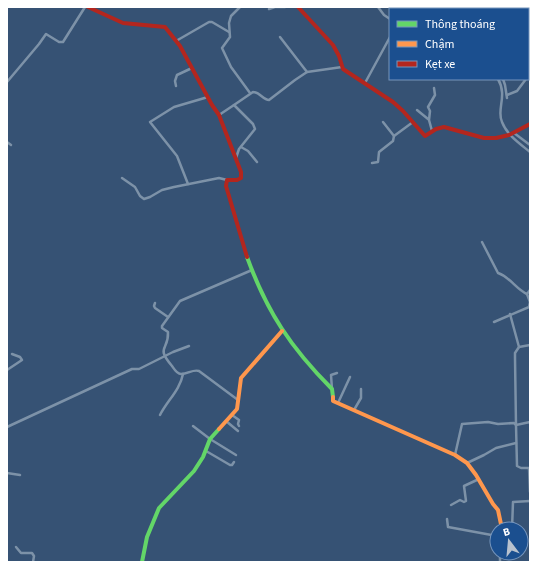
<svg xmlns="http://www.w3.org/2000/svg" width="537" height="569" font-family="'Source Sans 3',sans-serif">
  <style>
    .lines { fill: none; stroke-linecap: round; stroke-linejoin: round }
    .street { stroke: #7d92a8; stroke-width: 2.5 }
    .fast { stroke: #63d668; stroke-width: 4 }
    .slow { stroke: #ff974d; stroke-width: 4 }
    .jam { stroke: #b3261e; stroke-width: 4 }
  </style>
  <rect width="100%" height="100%" fill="#365274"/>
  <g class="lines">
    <g class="street">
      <polyline points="240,7 231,16 229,23 230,37 222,48 231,67 250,93"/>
      <polyline points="378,7 384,15 390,19"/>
      <polyline points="400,7 400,9"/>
      <polyline points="429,7 429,9"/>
      <polyline points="445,7 446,9"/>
      <polyline points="467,7 467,9"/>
      <polyline points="269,9 275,7 285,7"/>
      <polyline points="493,9 494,7"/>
      <polyline points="280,37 307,72"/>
      <polyline points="176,41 209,22 212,22 229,32"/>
      <polyline points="528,76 530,73"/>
      <path d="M498,79C508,96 496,110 502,122C507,135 519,143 530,152"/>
      <polyline points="503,79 505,85 507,98"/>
      <polyline points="7,82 39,44 46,34 59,42 63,42 85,7"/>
      <polyline points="365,83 390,37"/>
      <polyline points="176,86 175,81 177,75 192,68"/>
      <polyline points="507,95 517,91 526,79"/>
      <polyline points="417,110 428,119"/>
      <polyline points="219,115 234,105"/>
      <polyline points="383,122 394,136"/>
      <polyline points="432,131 429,120 430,111 428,107 435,95 434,88"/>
      <polyline points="514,133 530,145"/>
      <polyline points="7,142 11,145"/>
      <polyline points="241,147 248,151 257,162"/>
      <path d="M236,158L239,149L255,129L253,124L234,105L253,92C260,92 263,100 269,100L295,80L307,72L342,67"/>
      <polyline points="372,163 378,162 379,152 393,141 394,136 413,122"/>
      <polyline points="122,178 135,187 140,196 144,199 150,197 162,190 174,187 219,178 227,180"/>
      <polyline points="188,184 177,156 150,122 174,107 208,97"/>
      <path d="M482,242L498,273C510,277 516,289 527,294"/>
      <polyline points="155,303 154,306 155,308 168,317"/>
      <polyline points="510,314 519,347 515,353 515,358 516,425 530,422"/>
      <polyline points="494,322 529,307 530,302 527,294 530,290"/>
      <polyline points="519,347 530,345"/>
      <polyline points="7,370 22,360 20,357 12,354"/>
      <polyline points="332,389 331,375 337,373"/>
      <path d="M238,400L199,371C193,369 188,374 181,374C177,374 174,369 172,366C155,346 169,351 168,332L162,328V326L180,301L252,270"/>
      <polyline points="338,403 350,377"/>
      <polyline points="354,410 361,398 361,389"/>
      <path d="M160,415C167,401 180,390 183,374"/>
      <polyline points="232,415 239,420 238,424 239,426"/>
      <polyline points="226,421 238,431"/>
      <polyline points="193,426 210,439 236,455"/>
      <polyline points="7,427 132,369 139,369 173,352 189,346"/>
      <polyline points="206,451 230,465 232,465 234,462"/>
      <polyline points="455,455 462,424 488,422 498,424 514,423 516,425 517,466 521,468 529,468 530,492"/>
      <polyline points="467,463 484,455 496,448 516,443"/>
      <polyline points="7,473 20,475"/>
      <polyline points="451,505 460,500 464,502 466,501 464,486 479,479"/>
      <polyline points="447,519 448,527 497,536"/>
      <polyline points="512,529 513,502 530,501"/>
      <polyline points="16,547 21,553 32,553 34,556 33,562"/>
      <polyline points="500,562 500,553"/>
    </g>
    <g class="fast">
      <path d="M247,257C267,312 291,348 332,389L333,397"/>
      <polyline points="142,562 147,537 159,508 194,471 203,457 210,439 219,429"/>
    </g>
    <g class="slow">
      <polyline points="333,397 333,401 455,455 467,463 476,475 493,504 498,510 502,529"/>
      <polyline points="219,429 237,409 241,378 282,331"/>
    </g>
    <g class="jam">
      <polyline points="88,7 123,23 165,27 180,46 212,105 219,115 241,172 241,178 237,180 227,180 226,186 247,257"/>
      <polyline points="298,7 333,45 339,56 343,69 393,102 403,111 425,136 436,129 444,127 484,138 496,138 509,135 530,124"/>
    </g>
  </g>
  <rect width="537" height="569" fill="none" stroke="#ffffff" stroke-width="16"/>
  <rect x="389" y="8" width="140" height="72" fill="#1b4f8f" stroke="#7695bc"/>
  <rect x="397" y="21" width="20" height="6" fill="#63d668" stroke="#7695bc"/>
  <text x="425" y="28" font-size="12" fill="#ffffff">Thông thoáng</text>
  <rect x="397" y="41" width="20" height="6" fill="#ff974d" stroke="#7695bc"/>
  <text x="425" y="48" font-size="12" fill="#ffffff">Chậm</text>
  <rect x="397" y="61" width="20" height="6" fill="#b3261e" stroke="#7695bc"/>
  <text x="425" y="68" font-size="12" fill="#ffffff">Kẹt xe</text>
  <g transform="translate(509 541) rotate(344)"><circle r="19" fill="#1b4f8f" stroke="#7695bc"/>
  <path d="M0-3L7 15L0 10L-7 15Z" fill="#b9c2ce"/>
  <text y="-6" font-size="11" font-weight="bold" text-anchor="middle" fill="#ffffff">B</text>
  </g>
</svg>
